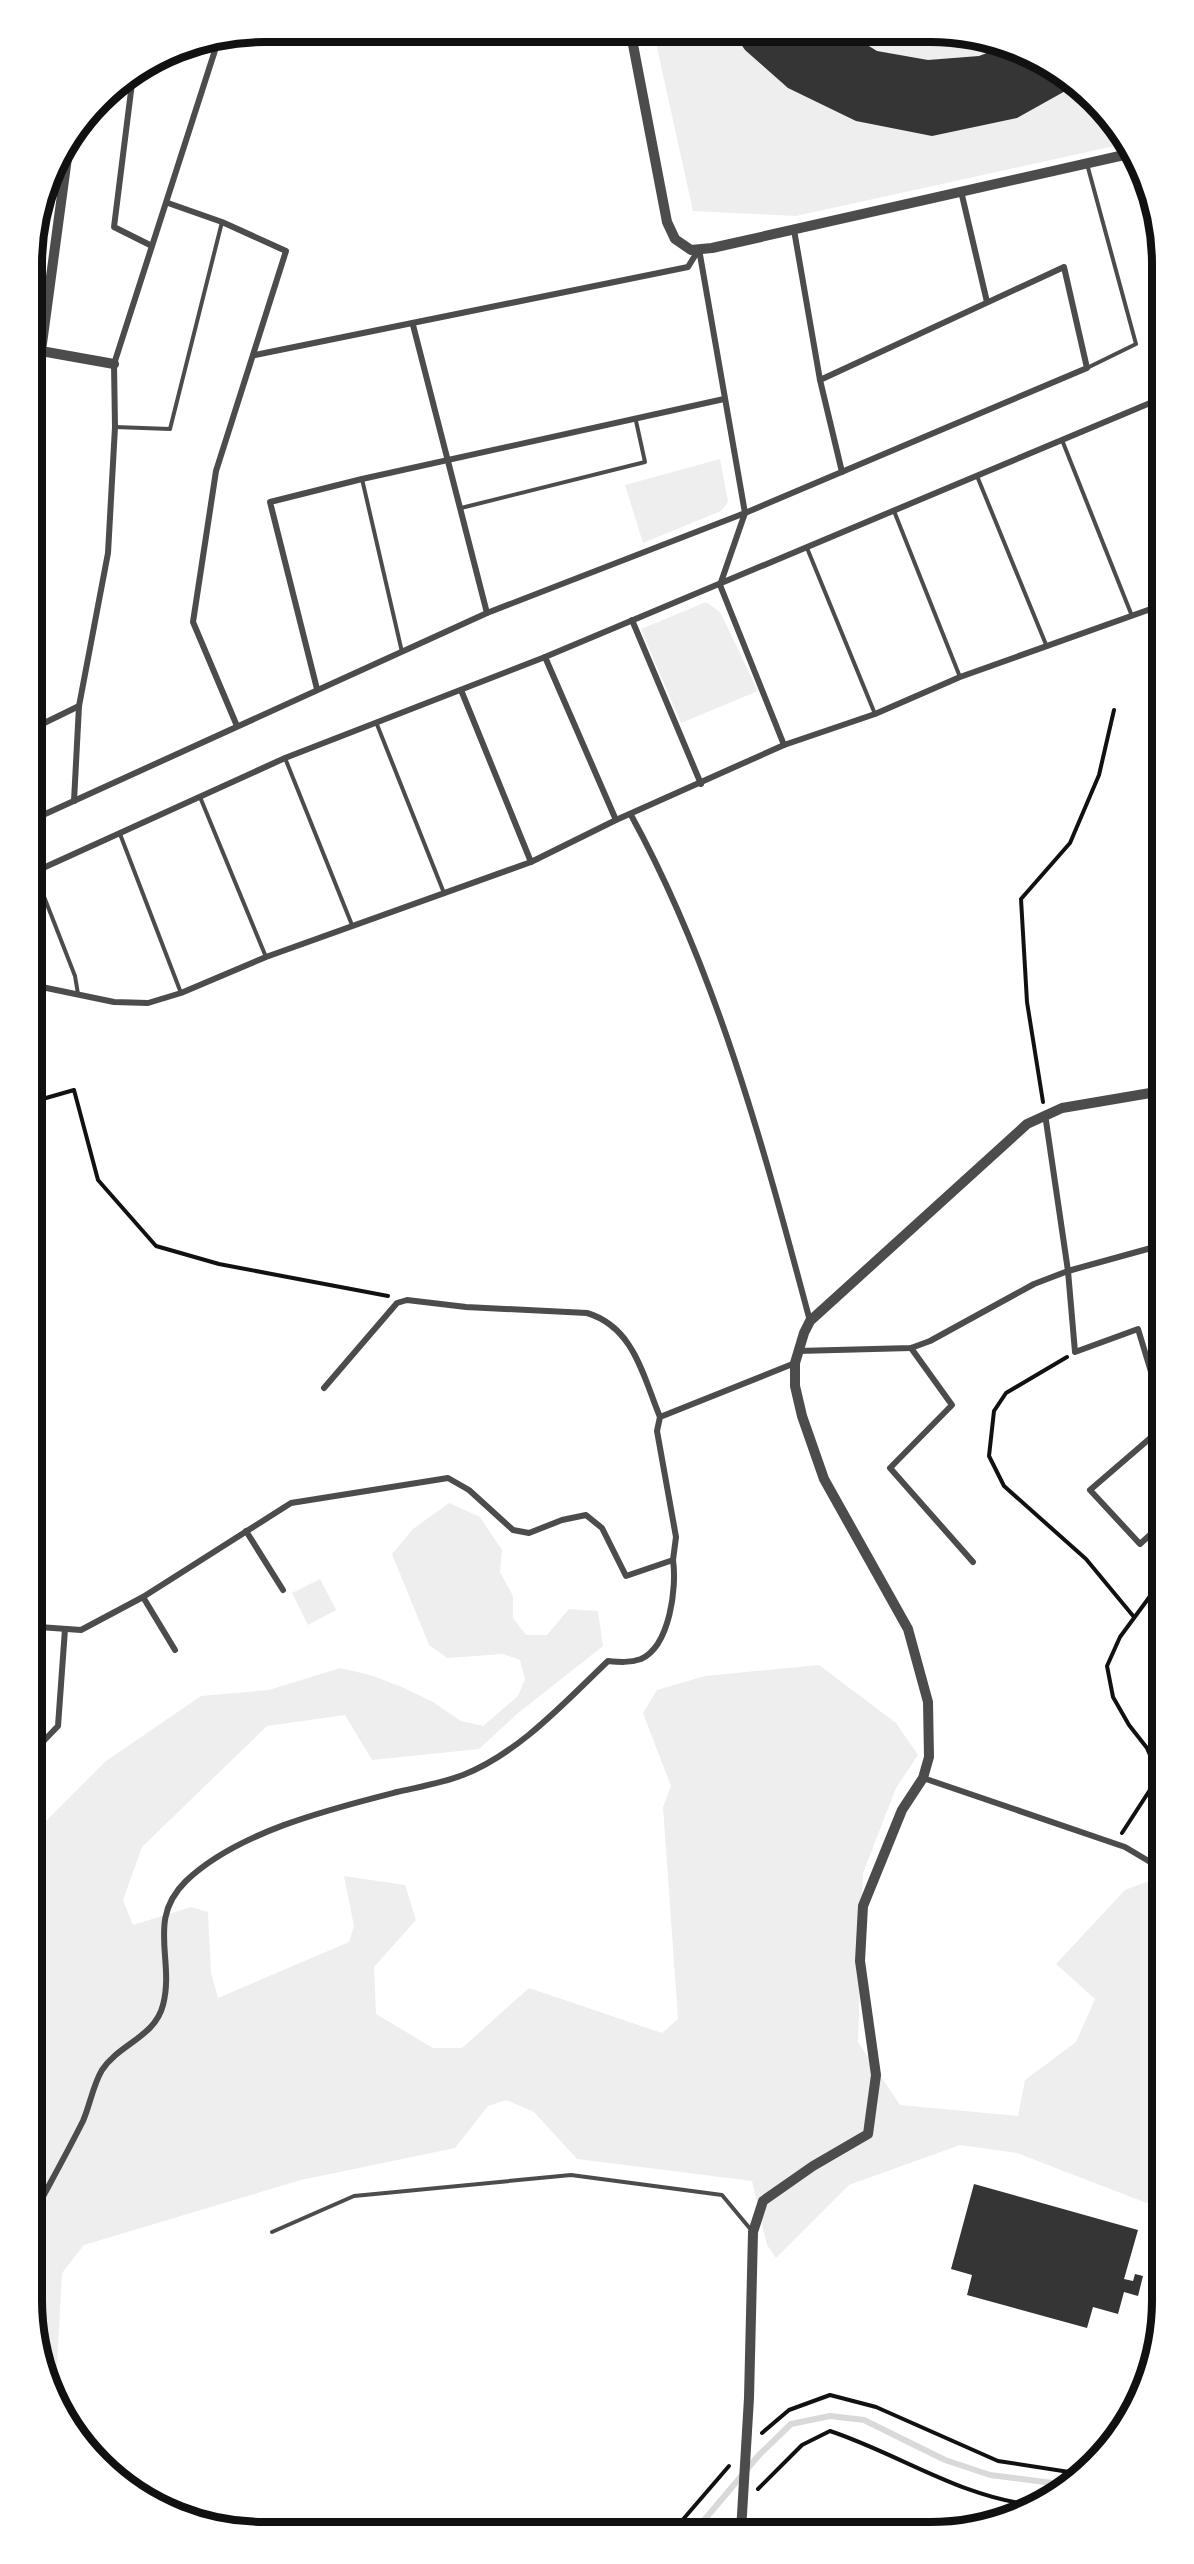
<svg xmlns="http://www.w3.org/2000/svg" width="1194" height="2564" font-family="Montserrat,sans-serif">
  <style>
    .green { fill: #eee }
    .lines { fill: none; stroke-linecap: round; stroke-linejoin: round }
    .stream { stroke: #d9d9d9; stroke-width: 6 }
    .building { fill: #353535 }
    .path { stroke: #111; stroke-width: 4 }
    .service { stroke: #4c4c4c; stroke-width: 4 }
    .minor { stroke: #4c4c4c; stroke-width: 6 }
    .tertiary { stroke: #4c4c4c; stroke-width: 10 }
    .rim { fill: none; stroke: #111; stroke-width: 8 }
  </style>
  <rect width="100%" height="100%" fill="#fff"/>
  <g class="green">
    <polygon points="654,34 975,36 1033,56 1084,89 1128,143 796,216 693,211"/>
    <polygon points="720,459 728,502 721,511 643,543 625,485"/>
    <polygon points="706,602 720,612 758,691 681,723 641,629"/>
    <path d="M449,1503L480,1517L502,1550L500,1572L513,1596V1618L526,1635H547L569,1609L598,1611L603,1646L517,1714L479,1749L372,1760L345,1715L267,1726L142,1847L123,1900L133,1925L191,1907L208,1912L211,1973L218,1998L349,1942L354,1926L344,1876L405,1885L416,1920L374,1967L376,2014L433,2048H462L529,1988L662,2033L678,2019L663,1807L671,1786L643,1713L657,1690L705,1676L819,1665L896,1723L918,1755L896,1788L863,1873L858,2042L900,2105L1018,2116L1025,2080L1076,2042L1095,1999L1056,1964L1125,1890L1154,1879L1162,1883V2209L1017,2153L960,2145L849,2185L776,2258L767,2245L752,2181L577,2159L534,2112L506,2100L488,2106L455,2148L301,2180L84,2245L62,2273L57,2368L73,2429C43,2392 37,2345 32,2300V1873L43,1824L106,1761L201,1696L269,1690L340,1668L370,1675L402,1687L433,1702L461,1721L483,1726L518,1696L525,1679L520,1660L503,1654L447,1658L429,1645L392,1554L413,1529Z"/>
    <polygon points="320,1579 336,1610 308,1625 292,1593"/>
  </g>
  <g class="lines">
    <polyline class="stream" points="695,2531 759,2455 791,2424 830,2416 864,2420 945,2460 990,2475 1068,2485"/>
  </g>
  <g class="building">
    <polygon points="734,34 851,35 877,51 928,60 979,56 1005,46 1033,56 1076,85 1017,118 932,136 856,121 788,88 745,50"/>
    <polygon points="974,2184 1138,2230 1124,2279 1133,2281 1135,2274 1143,2276 1138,2296 1124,2292 1118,2314 1093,2307 1087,2328 967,2295 972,2275 951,2269"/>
    <polygon points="1156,2298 1162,2300 1160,2325 1148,2322"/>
  </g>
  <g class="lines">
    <g class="path">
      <polyline points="32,1102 74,1090 98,1180 156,1246 219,1264 388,1296"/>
      <polyline points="1043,1102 1027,1002 1021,899 1070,843 1099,775 1114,710"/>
      <polyline points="32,1133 36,1132 32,1120"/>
      <polyline points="1067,1357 1006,1393 994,1411 989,1456 1004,1486 1086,1559 1134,1617"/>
      <polyline points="1122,1833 1159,1776 1147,1748 1129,1725 1113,1697 1107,1666 1120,1637 1162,1580"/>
      <polyline points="762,2433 789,2410 830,2395 876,2407 998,2461 1082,2474"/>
      <path d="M758,2489L802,2445L830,2431C899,2454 960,2497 1033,2505"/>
      <polyline points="673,2531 729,2466"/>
      <polyline points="718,2531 727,2521"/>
    </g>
    <g class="service">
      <polyline points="1087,164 1136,344 1087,368"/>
      <polyline points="1152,403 1162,429"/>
      <polyline points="115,427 170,429 222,222"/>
      <polyline points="1062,440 1132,616"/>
      <polyline points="977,476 1047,647"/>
      <polyline points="362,479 402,652"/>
      <polyline points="461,508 645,462 636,421"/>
      <polyline points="894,511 960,677"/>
      <polyline points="807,548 875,714"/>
      <polyline points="376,722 444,893"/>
      <polyline points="285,758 352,925"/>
      <polyline points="200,797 266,957"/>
      <polyline points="120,834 181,993"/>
      <polyline points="34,871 75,976 78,994"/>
      <polyline points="272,2232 354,2196 571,2175 722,2195 752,2231"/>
    </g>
    <g class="minor">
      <polyline points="133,75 114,227 150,245"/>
      <polyline points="961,191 987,302"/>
      <polyline points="168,203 222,222 286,251 216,471 193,622 237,726"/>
      <polyline points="794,230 820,380 842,472"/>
      <polyline points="413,325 487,613"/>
      <polyline points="255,355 688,267 699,249 745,513 720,585 784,745"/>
      <polyline points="632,620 701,784"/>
      <polyline points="545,657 616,820"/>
      <polyline points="317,689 270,502 362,479 724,399"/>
      <polyline points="461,690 531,862"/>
      <polyline points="32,729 79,706"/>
      <polyline points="74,801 79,706 108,553 115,427 114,364 218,41"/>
      <path d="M631,815C717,972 764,1149 810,1321"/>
      <polyline points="32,820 487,613 745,513 1087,368 1064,267 820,380"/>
      <polyline points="32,873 285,758 545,657 1162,398"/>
      <polyline points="32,985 114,1002 148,1003 181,993 266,957 531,862 616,820 784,745 875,714 960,677 1162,605"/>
      <polyline points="1045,1114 1068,1271 1075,1352 1138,1329 1159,1398 1155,1434 1090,1490 1140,1544 1162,1524"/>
      <polyline points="911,1348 952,1405 890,1468 973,1562"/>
      <polyline points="798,1351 911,1348 930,1341 1034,1284 1068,1271 1162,1245"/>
      <path d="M324,1388L397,1303L407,1300L466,1307L587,1313C634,1327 643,1376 660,1417"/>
      <polyline points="246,1531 283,1590"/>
      <polyline points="143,1597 175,1650"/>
      <polyline points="32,1622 39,1627 81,1630 143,1597 291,1503 448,1478 469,1490 513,1530 529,1533 562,1520 586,1515 602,1528 626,1576 673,1560 676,1537 657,1431 660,1417 795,1363"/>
      <polyline points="32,1753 58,1726 65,1629"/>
      <polyline points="923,1778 1125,1847 1162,1869"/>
      <path d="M32,2217C49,2185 67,2153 83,2121C90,2105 93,2085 102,2070C119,2044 155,2037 163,2005C175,1959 146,1920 186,1881C237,1832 330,1809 397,1792C419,1787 442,1783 463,1775C519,1753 565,1702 608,1661C619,1662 630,1663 641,1659C670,1646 677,1587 673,1560"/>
    </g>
    <g class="tertiary">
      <polyline points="631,34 667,222 675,239 691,250 712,248 1133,153"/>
      <polyline points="69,143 41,351 114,364"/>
      <polyline points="741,2531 749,2398 753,2232 763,2201 813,2166 868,2134 876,2075 860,1961 863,1906 902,1810 923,1778 929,1757 928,1702 908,1629 824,1479 802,1416 795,1386 795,1363 804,1333 810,1321 1027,1124 1062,1108 1162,1091"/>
    </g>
  </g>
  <path d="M0 0H1194V2564H0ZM264 42H930A222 222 0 0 1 1152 264V2300A222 222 0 0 1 930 2522H264A222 222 0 0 1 42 2300V264A222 222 0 0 1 264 42Z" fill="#fff" fill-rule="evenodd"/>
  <path class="rim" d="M264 42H930A222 222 0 0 1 1152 264V2300A222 222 0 0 1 930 2522H264A222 222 0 0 1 42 2300V264A222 222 0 0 1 264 42Z"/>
</svg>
